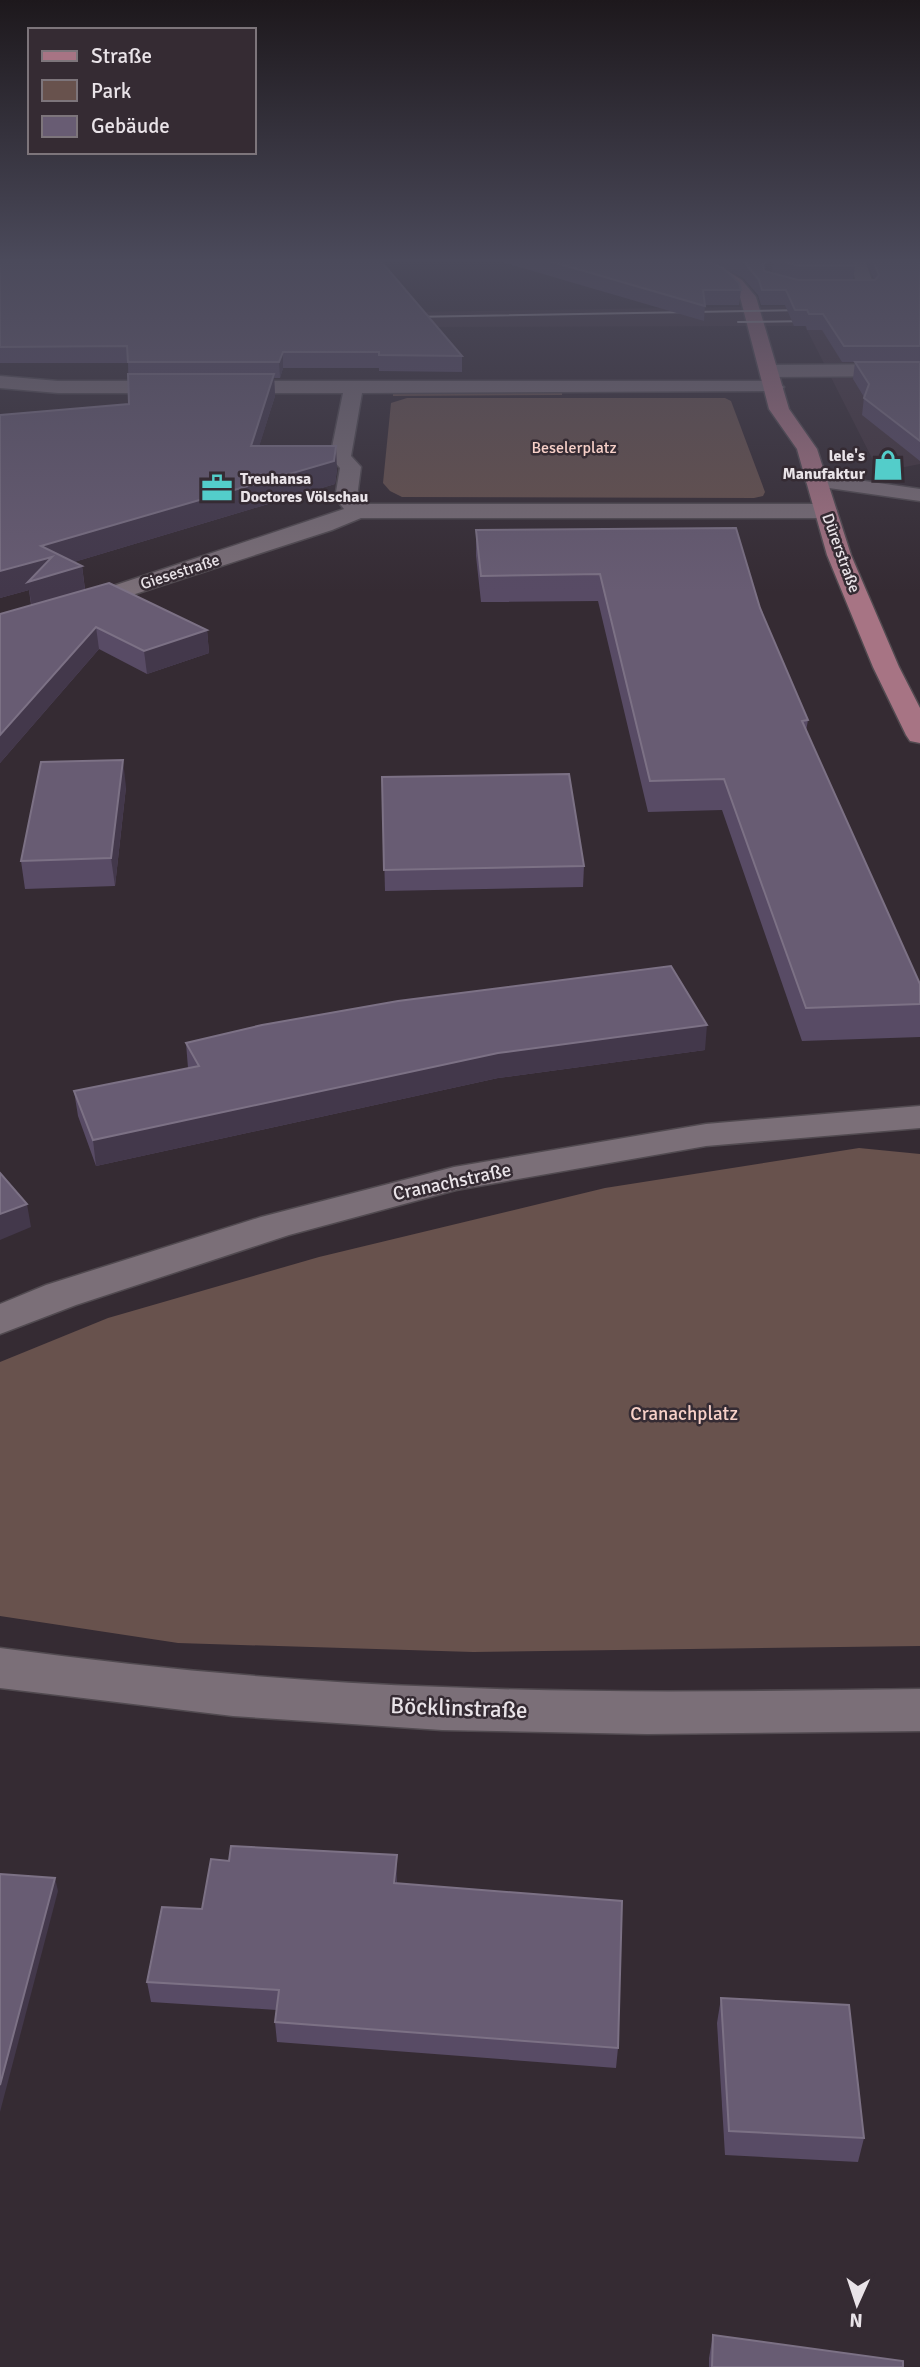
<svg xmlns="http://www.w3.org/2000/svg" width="920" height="2367" font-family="Signika,sans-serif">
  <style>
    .built { fill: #43353f }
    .green { fill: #68524d }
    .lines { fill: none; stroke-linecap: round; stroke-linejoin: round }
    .minor-casing { stroke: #514a50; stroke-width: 3 }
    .major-casing { stroke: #514a50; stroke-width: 3 }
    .minor { fill: #7b6f78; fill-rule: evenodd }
    .major { fill: #a77484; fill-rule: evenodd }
    .tram { stroke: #b3acb2; stroke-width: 2 }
    .wall { fill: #584b65 }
    .shaded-wall { fill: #43384b }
    .building { fill: #685c73; stroke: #7c7185; stroke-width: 2 }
    .labels { text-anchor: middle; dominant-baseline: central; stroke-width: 5; stroke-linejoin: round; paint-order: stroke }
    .far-park-label { font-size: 16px; fill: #f7d0c8; stroke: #352b33 }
    .far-poi-label { font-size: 16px; font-weight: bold; fill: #e9e3e8; stroke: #352b33; text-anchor: end }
    .far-street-label { font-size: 16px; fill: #e9e3e8; stroke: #352b33 }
    .street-label { font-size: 19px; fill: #e9e3e8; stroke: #352b33 }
    .park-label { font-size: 19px; fill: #f7d0c8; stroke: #352b33 }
    .near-street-label { font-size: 23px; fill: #e9e3e8; stroke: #352b33 }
  </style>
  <rect width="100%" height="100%" fill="#352b33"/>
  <polygon class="built" points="920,304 920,464 879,472 805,326 0,328 0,312 414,312"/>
  <g class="green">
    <polygon points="562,391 562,395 393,396 393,392"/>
    <polygon points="407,398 725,398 731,401 765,492 763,496 754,498 402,497 390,491 383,483 391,403"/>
    <polygon points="859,1148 920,1154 920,1646 473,1652 178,1643 0,1616 0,1362 108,1318 319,1257 605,1188"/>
  </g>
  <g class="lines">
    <defs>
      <g id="minor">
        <polygon points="849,260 865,260 875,289 873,293 819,292 817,288 819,284 857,284"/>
        <polygon points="920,364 920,376 769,377 760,371 769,365"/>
        <polygon points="0,376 58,381 774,381 784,387 781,391 362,393 351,456 361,467 357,497 364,504 826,504 834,506 837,511 834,516 826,518 361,518 332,530 126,597 0,634 0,619 110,587 344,509 335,498 340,468 330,457 343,393 58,393 0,388"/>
        <polygon points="816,474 920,489 920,501 808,485 805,480 808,475"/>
        <polygon points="920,1106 920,1128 706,1146 456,1190 289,1235 76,1305 0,1334 0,1304 46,1285 261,1217 454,1167 706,1124"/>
        <path d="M0,1648C147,1668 295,1682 443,1687C602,1694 761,1691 920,1689V1731L647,1734L442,1730L233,1716L0,1688Z"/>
      </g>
      <polygon id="major" points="676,260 701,260 726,270 742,280 756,297 789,409 817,449 851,555 899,667 920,708 920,743 910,741 906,735 873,667 827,555 797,449 769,409 740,297 723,281"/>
    </defs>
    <use href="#minor" class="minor-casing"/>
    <use href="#major" class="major-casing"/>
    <use href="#minor" class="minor"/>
    <use href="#major" class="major"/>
    <g class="tram">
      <polyline points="409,317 805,310"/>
      <polyline points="738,322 812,321"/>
    </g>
  </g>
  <g class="wall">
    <polygon points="0,260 462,356 462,372 379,371 379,368 283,368 280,378 274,378 275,396 259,446 337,469 335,484 74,562 82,566 85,589 207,630 209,653 147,674 99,649 0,763 0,614 31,605 29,590 0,598 0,415 129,404 128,363 0,363"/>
    <polygon points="495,260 705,260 741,290 739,305 705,305 704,321"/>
    <polygon points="708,260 853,260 855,266 853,280 874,280 866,260 920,260 920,461 862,415 864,397 853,379 855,362 912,362 842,362 822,330 807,330 806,326 794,326 785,305 761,305 758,295 743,278"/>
    <polygon points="476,530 760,608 808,720 806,731 920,984 920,1037 802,1041 722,810 648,812 598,601 481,602 476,556"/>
    <polygon points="382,777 584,866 583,887 385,891"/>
    <polygon points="126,787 115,886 25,889 21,861"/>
    <polygon points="186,1043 705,1050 498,1078 96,1166 78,1116 74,1091 188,1068"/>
    <polygon points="229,1861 397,1875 397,1883 618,2048 616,2068 277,2042 275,2022 277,2010 151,2002 147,1982 202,1909"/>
    <polygon points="721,1998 864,2138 858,2162 725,2155 717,2023"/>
    <polygon points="713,2335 903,2367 709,2367 709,2358"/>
  </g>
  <g class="shaded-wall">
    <polygon points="770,260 773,260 772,273 762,279 763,264"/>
    <polygon points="283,352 283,368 280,378 279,362"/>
    <polygon points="274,374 275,396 252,469 251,446"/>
    <polygon points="336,446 337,469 335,484 54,568 82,566 85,591 32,607 29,590 0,598 0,571 41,546"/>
    <polygon points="96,627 99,649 0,763 0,735"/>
    <polygon points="207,630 209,653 147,674 144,651"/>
    <polygon points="123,760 126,787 115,886 111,858"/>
    <polygon points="707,1025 705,1050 498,1078 96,1166 93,1140 498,1053"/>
    <polygon points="27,1204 31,1227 0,1240 0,1214"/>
    <polygon points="397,1855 397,1875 395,1903 394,1883"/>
    <polygon points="55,1878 58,1891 0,2112 0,2085"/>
  </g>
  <g class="building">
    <polygon points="0,260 380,260 462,356 379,355 379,352 283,352 279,362 128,362 127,346 0,347"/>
    <polygon points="546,260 705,260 723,268 739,283 741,290 703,290 705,306"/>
    <polygon points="739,260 770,260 763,264 764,271 798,280 875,280 879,275 873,260 920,260 920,346 844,346 823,314 809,314 807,310 795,310 786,290 762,290 759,280 745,263"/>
    <polygon points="779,260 853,260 855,266 799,266"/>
    <polygon points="855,362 920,362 920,441 864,398 869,384"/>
    <polygon points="128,374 274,374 251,446 336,446 334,461 41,546 82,566 28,582 52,557 0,571 0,415 129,404"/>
    <polygon points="736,528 760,608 808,720 802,721 920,984 920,1004 806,1008 724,779 650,781 600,574 481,576 476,530"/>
    <polygon points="109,583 207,630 144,651 96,627 0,735 0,614"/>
    <polygon points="123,760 111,858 21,861 41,762"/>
    <polygon points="569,774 584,866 384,870 382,777"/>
    <polygon points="671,966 707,1025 498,1053 93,1140 74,1091 199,1066 186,1043 262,1025 398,1001"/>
    <polygon points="0,1173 27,1204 0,1214"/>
    <polygon points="231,1846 397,1855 394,1883 622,1901 618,2048 275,2022 279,1990 147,1982 162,1907 202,1909 211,1859 229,1861"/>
    <polygon points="0,1874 55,1878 0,2085"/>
    <polygon points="721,1998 849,2005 864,2138 729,2131"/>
    <polygon points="713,2335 903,2361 903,2367 712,2367"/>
  </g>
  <linearGradient id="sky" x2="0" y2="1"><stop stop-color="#1d181c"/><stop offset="0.44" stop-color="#4b4a5b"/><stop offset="1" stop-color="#4b4a5b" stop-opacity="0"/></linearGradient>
  <rect width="920" height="592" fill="url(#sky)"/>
  <defs>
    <symbol id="shop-bare" viewBox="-9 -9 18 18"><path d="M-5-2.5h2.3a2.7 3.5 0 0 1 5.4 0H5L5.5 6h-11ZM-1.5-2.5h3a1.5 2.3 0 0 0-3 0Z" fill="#53cdca" stroke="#352b33" stroke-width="2.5" paint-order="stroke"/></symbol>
    <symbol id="office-bare" viewBox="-9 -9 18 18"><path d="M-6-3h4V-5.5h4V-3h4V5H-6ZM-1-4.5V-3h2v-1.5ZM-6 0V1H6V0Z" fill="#53cdca" stroke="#352b33" stroke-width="2.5" paint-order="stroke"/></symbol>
  </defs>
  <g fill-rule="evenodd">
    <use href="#shop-bare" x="866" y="443" width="44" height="44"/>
    <use href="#office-bare" x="195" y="466" width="44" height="44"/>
  </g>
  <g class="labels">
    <g class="far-park-label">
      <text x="574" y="448">Beselerplatz</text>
    </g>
    <g class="far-poi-label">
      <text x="865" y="456">lele's<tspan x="865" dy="18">Manufaktur</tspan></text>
      <text x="240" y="479" text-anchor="start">Treuhansa<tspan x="240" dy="18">Doctores Völschau</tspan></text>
    </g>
    <g class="far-street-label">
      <text transform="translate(841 553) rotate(70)">Dürerstraße</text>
      <text transform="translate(180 572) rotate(-18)">Giesestraße</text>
    </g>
    <g class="street-label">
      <text transform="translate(452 1182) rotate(-12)">Cranachstraße</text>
    </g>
    <g class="park-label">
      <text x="684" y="1414">Cranachplatz</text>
    </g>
    <g class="near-street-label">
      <text transform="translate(459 1708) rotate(2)">Böcklinstraße</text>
    </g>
  </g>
  <rect x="28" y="28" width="228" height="126" fill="#352b33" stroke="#7d757b" stroke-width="2"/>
  <rect x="42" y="51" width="35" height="10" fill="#a77484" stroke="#7d757b" stroke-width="2"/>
  <text x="91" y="63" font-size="21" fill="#e9e3e8">Straße</text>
  <rect x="42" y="80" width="35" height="21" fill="#68524d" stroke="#7d757b" stroke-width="2"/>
  <text x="91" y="98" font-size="21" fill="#e9e3e8">Park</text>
  <rect x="42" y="116" width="35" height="21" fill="#685c73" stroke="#7d757b" stroke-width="2"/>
  <text x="91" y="133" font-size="21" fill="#e9e3e8">Gebäude</text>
  <g transform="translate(857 2304) rotate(183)" stroke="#352b33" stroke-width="5" paint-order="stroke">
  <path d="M0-5L12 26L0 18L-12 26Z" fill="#e9e3e8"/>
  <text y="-10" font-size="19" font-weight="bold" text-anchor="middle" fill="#e9e3e8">N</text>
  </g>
</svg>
